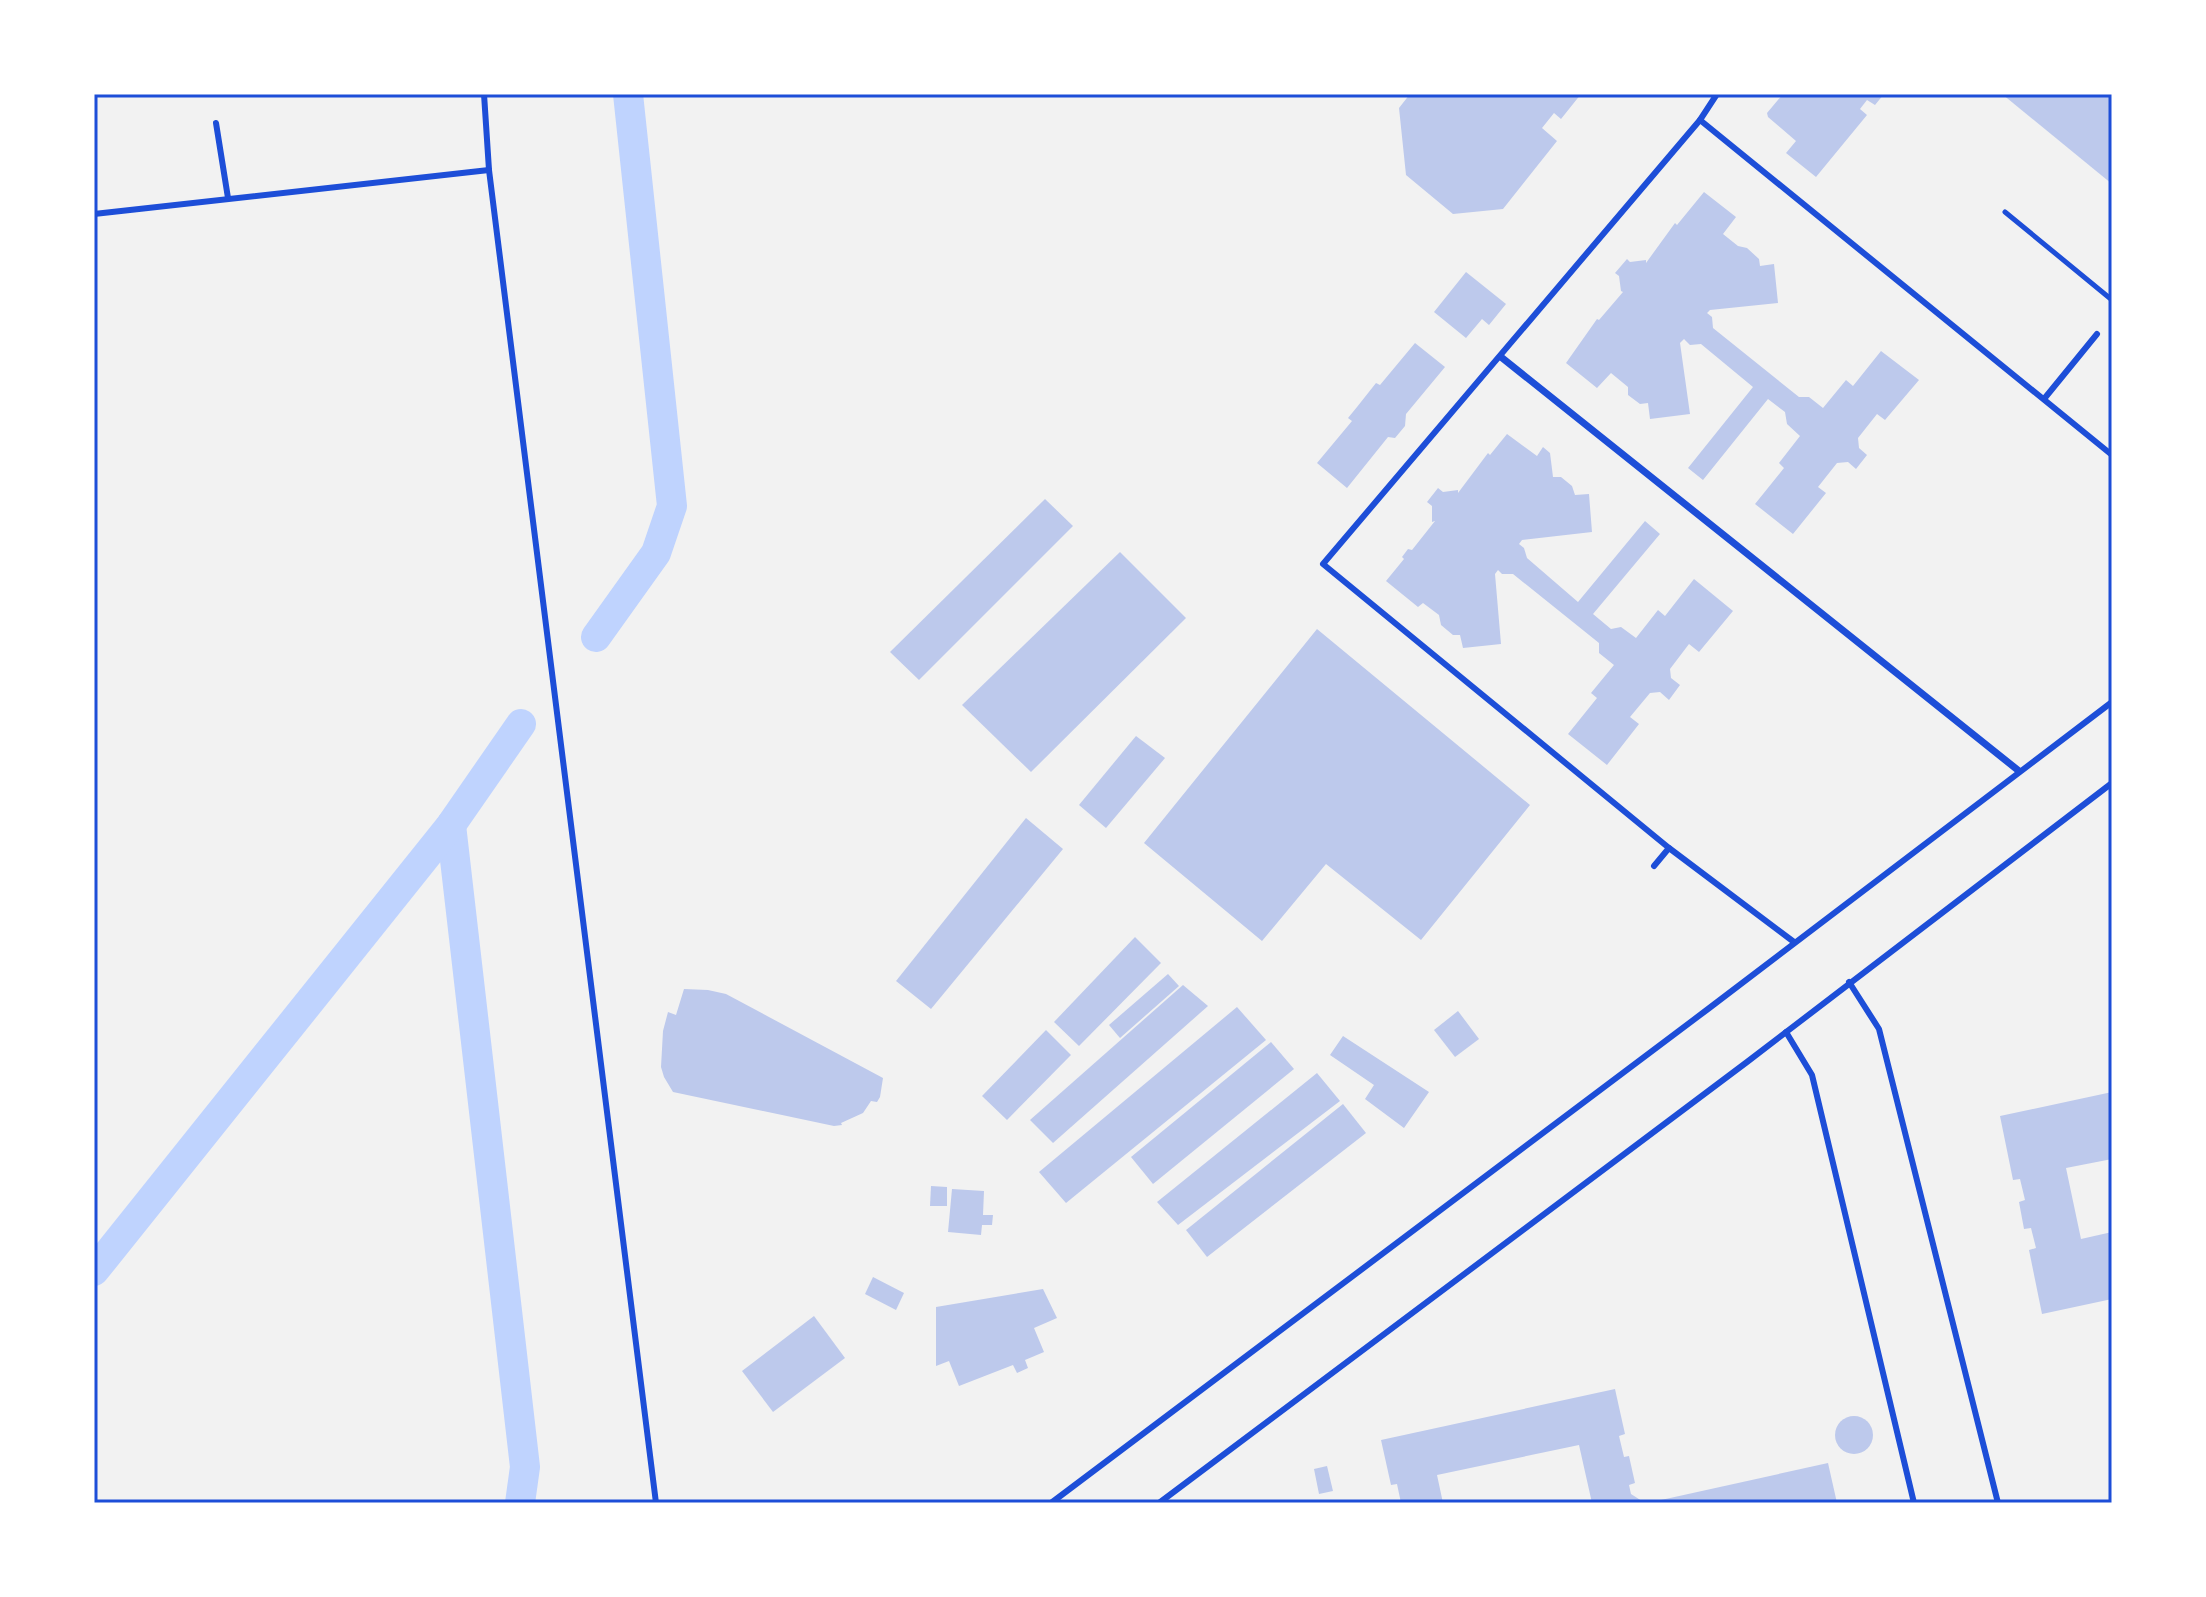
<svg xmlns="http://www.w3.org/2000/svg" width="2206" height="1597" font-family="'Open Sans',sans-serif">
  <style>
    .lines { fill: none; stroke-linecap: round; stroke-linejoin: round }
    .canal { stroke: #bfd3fe; stroke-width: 30 }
    .building { fill: #bdc9ec }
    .path { stroke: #1d4ed8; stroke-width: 5 }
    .service { stroke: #1d4ed8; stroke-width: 6 }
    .pedestrian { stroke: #1d4ed8; stroke-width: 7 }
    .neatline { fill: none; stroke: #1d4ed8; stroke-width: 3 }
  </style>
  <rect width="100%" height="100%" fill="#f2f2f2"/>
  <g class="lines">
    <g class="canal">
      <polyline points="596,637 656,553 672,506 628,94"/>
      <polyline points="451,825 525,1467 520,1503"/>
      <polyline points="94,1271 451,825 521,724"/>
    </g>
  </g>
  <g class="building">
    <polygon points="1410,94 1581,94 1561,119 1554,113 1542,128 1557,141 1503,209 1453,214 1406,175 1399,108"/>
    <polygon points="1783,94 1884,94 1875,105 1867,100 1860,109 1867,115 1816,177 1786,153 1796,141 1768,117 1767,113"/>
    <polygon points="2002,94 2112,94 2112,184"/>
    <polygon points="1704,192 1736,217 1723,234 1738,246 1747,248 1759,259 1760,266 1774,264 1778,303 1710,310 1707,313 1712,317 1713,328 1799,397 1809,397 1823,408 1846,380 1853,386 1881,351 1919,380 1885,420 1877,414 1858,438 1859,448 1867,455 1856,469 1848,462 1837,463 1818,487 1826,493 1793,534 1755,504 1784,468 1779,463 1800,436 1787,424 1785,412 1768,399 1703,480 1688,468 1753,387 1701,344 1690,345 1684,339 1680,343 1690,414 1650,419 1648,403 1640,404 1628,395 1628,387 1611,373 1597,388 1566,363 1597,319 1599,320 1623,292 1621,291 1619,276 1615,273 1627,259 1630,262 1646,260 1646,263 1675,223 1677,225"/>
    <polygon points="1466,272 1506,304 1489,325 1482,319 1466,338 1434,312"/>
    <polygon points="1415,343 1445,367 1406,414 1405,426 1395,438 1388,437 1347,488 1317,463 1352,421 1348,418 1357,407 1376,383 1380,385"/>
    <polygon points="1507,434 1537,456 1543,447 1550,453 1553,477 1561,477 1572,486 1575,495 1589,494 1592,532 1522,540 1519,544 1524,548 1527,558 1578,602 1645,521 1660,534 1593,614 1611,629 1621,627 1636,638 1658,610 1665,616 1694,579 1733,611 1699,652 1689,644 1670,669 1671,678 1680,685 1669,700 1660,692 1650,693 1630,717 1639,724 1607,765 1568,734 1597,698 1591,693 1614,665 1599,653 1599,643 1513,574 1502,574 1498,570 1495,574 1501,644 1463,648 1460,635 1453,635 1441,625 1439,615 1423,603 1418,607 1386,581 1404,559 1402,557 1408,549 1412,550 1435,521 1432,522 1432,506 1427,502 1438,488 1443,492 1458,490 1458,493 1488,453 1490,455"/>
    <polygon points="1045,499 1073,526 919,680 890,652"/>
    <polygon points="1120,552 1186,618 1031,772 962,705"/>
    <polygon points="1317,629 1530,805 1421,940 1326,864 1262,941 1144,843"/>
    <polygon points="1136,736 1165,758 1106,828 1079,805"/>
    <polygon points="1026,818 1063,849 931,1009 896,981"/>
    <polygon points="1135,937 1161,963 1079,1046 1054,1022"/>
    <polygon points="1168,974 1179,986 1120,1038 1109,1025"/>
    <polygon points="1183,985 1208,1006 1053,1143 1030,1120"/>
    <polygon points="684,989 708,990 726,994 883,1078 880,1097 877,1102 871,1101 863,1113 841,1123 842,1125 834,1126 673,1092 664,1077 661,1067 663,1031 668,1012 676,1015"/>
    <polygon points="1237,1007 1266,1040 1066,1203 1039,1172"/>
    <polygon points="1458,1011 1479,1039 1455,1057 1434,1030"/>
    <polygon points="1046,1030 1071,1055 1007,1120 982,1096"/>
    <polygon points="1343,1036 1429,1092 1404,1128 1365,1099 1374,1085 1330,1055"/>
    <polygon points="1271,1042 1294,1069 1153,1184 1131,1157"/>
    <polygon points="1317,1073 1340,1101 1178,1225 1157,1202"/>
    <polygon points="2112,1092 2112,1159 2066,1168 2081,1239 2112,1232 2112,1299 2042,1314 2029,1250 2036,1248 2031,1228 2024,1229 2019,1202 2025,1200 2020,1179 2013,1180 2000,1116"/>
    <polygon points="1343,1104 1366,1133 1207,1257 1186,1230"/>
    <polygon points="931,1186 947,1187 947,1206 930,1206"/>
    <polygon points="952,1189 984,1191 983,1215 993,1215 992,1225 982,1225 981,1235 948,1232"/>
    <polygon points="873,1277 904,1293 896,1310 865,1294"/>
    <polygon points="1043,1289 1057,1318 1034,1328 1044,1352 1025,1360 1028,1368 1017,1373 1013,1365 959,1386 949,1361 936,1366 936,1307"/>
    <polygon points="814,1316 845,1358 773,1412 742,1371"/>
    <polygon points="1615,1389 1625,1434 1619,1436 1624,1457 1629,1456 1635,1483 1629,1485 1631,1494 1645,1503 1592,1503 1579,1445 1437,1475 1443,1503 1401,1503 1397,1484 1391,1485 1381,1440"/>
    <circle cx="1854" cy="1435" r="19"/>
    <polygon points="1828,1463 1837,1503 1662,1503 1661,1500"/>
    <polygon points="1327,1466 1333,1491 1319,1494 1314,1469"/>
  </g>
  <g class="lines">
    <polyline class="path" points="2005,212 2112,300"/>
    <g class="service">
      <polyline points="484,94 489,170 656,1503"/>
      <polyline points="1717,94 1700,120 1323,564 1669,848 1794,942"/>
      <polyline points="1700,120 2112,455"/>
      <polyline points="216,123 228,198"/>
      <polyline points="94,214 489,170"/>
      <polyline points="2044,399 2097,334"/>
      <polyline points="1654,866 1669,848"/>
      <polyline points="1849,982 1879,1029 1998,1503"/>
      <polyline points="1786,1032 1812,1075 1914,1503"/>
      <polyline points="1051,1503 1708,1009 2112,702"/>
      <polyline points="1159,1503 1747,1062 2112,783"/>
    </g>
    <polyline class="pedestrian" points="1501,357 2019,771"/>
  </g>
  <rect width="2206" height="1597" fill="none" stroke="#ffffff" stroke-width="192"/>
  <rect x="96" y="96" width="2014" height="1405" class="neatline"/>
</svg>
